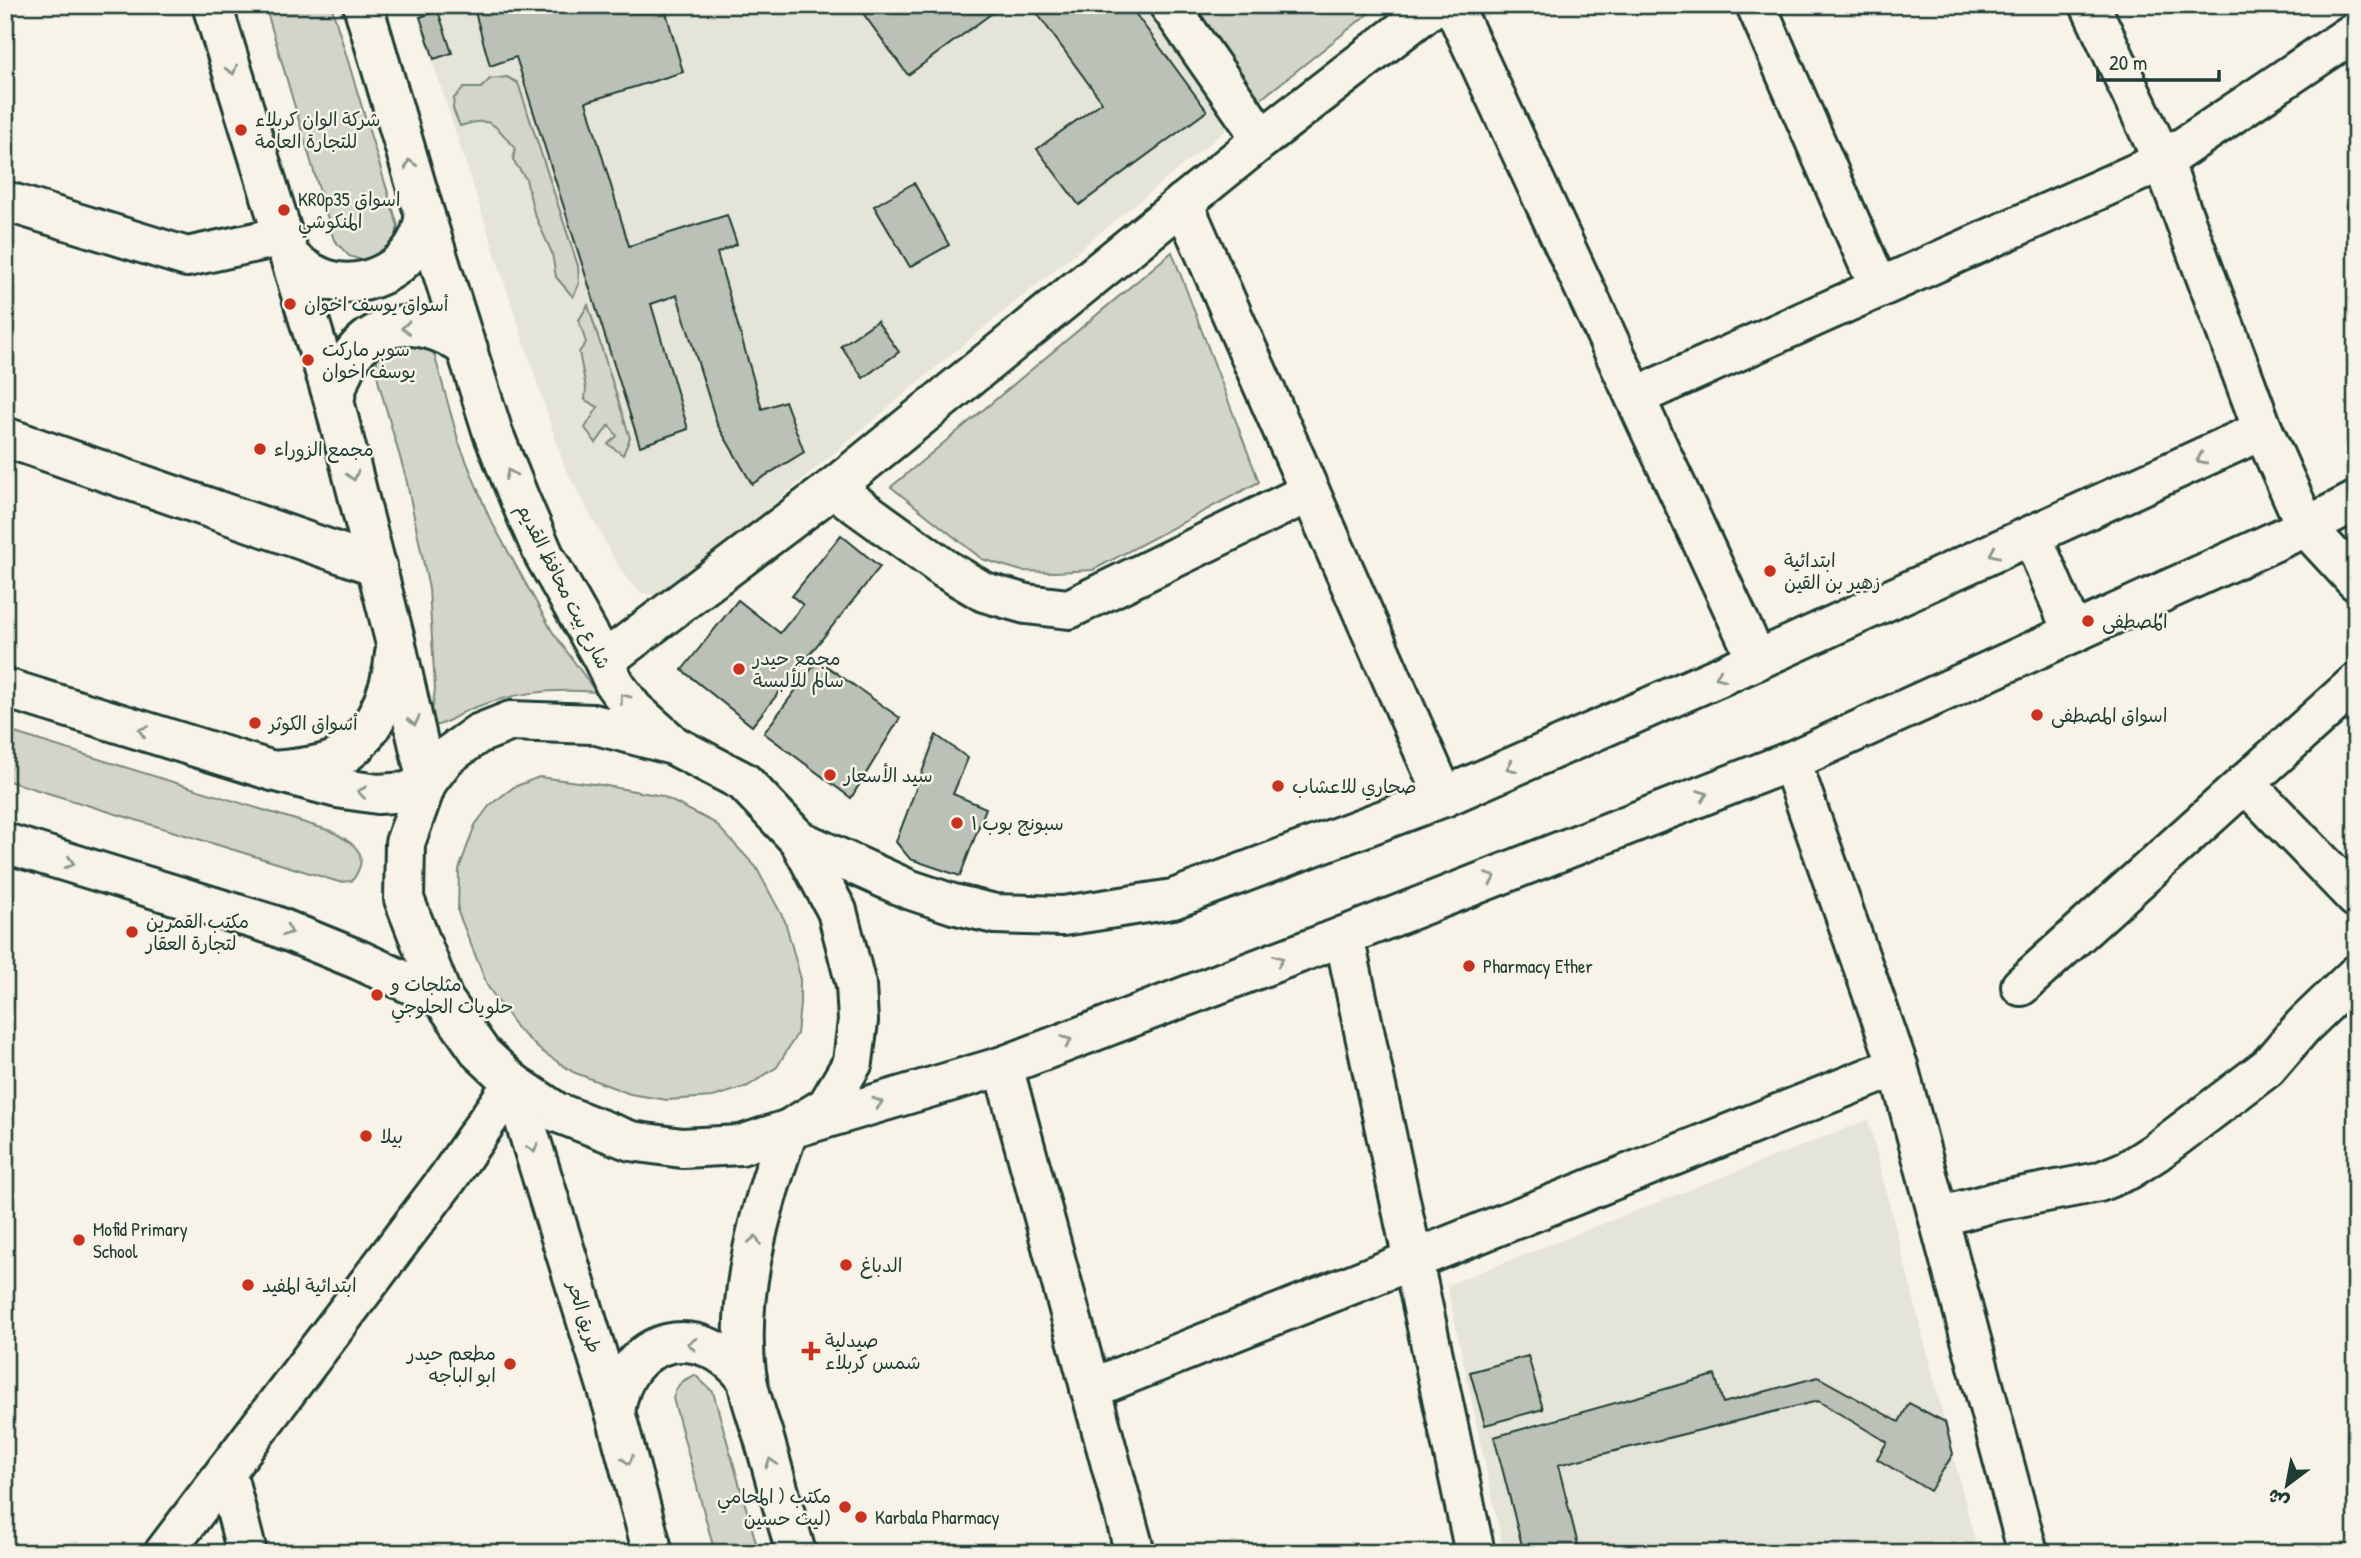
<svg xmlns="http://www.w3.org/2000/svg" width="2361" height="1558" font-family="'Patrick Hand','Playpen Sans Arabic',sans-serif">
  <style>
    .built { fill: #e5e4d9 }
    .green { fill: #d3d5ca; stroke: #79897f; stroke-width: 2 }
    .building { fill: #bbc1b6; stroke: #1f3d34; stroke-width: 2 }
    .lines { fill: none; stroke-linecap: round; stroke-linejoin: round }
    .street-casing { stroke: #1f3d34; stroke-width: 44 }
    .secondary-casing { stroke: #1f3d34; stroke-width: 44 }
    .primary-casing { stroke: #1f3d34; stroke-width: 44 }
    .street { stroke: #f7f3e8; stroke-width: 38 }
    .secondary { stroke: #f7f3e8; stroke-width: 38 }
    .primary { stroke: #f7f3e8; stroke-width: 38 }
    .oneway { stroke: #8b988e }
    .poi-dot { fill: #c8321e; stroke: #f7f3e8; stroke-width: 2.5 }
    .labels { text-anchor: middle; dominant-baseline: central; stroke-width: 5; stroke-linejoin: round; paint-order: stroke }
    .poi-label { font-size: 19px; fill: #1f3d34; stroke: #f7f3e8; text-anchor: start }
    .street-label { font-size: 19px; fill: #1f3d34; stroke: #f7f3e8 }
  </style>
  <rect width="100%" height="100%" fill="#f7f3e8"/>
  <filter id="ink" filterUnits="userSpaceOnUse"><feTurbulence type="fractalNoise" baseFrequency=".0143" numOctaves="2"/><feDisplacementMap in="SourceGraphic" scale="14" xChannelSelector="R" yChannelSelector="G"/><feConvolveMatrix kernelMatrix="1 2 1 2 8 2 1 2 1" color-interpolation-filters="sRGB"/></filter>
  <g filter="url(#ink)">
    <g class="built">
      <polygon points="414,5 1148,5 1232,125 947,358 684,579 668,590 653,595 641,593 631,584 617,564 565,468"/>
      <polygon points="1868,1120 1978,1553 1504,1553 1447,1285"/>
    </g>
    <g class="green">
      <path d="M265,5H331L398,226C395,247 384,252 367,262L349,256L334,240Z"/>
      <polygon points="1192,5 1379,5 1256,103"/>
      <path d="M507,77L518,83L578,266L579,284L573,297L556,277L552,253L534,213L526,179L513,160L515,148C494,125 493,115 460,126L453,109L454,98L464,88H481L490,79Z"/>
      <polygon points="1172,252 1259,482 1093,570 1055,572 1022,571 982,559 891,487"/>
      <polygon points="588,305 630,438 623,455 608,444 617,436 609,425 596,443 585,428 598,407 585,400 586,388 579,352 586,343 579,320"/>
      <path d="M396,338L433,350L459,443L489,517L552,631L596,692C550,688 511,693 468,710C457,715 447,724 434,726L431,720L435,689L429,589L406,478L379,384L376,367L378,354Z"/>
      <path d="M5,730L331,831C355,844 372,854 352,881L339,882L5,780Z"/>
      <polygon points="539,777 601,785 662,796 715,823 756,867 785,921 800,976 800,1004 797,1034 777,1067 748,1086 713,1097 667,1100 630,1094 573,1072 540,1050 517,1028 488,987 458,912 459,869 475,825 490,805 514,787"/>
      <path d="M695,1375L713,1392L759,1553H715L673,1398C677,1384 682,1380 695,1375Z"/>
    </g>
    <g class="building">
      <polygon points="500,5 664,5 683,72 586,102 629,246 727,215 737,244 717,253 762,409 785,401 804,452 752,484 717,424 677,295 651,304 688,429 640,446 516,57 490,66 475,12"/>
      <polygon points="857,5 1003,5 908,75"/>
      <polygon points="1031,5 1129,5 1207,111 1079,205 1037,149 1102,102"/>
      <polygon points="438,11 452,53 434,59 420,17"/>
      <polygon points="914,183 949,245 910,267 874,206"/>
      <polygon points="877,321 899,352 863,378 841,346"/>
      <polygon points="841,535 880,567 752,726 682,670 738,600 780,633 803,605 792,596"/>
      <polygon points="818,660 900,718 851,798 764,733"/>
      <polygon points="936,735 968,758 953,794 986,808 960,876 910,859 896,842"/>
      <polygon points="1528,1356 1543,1409 1485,1425 1470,1372"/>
      <polygon points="1715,1375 1723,1403 1818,1377 1899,1422 1909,1403 1945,1422 1953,1454 1930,1491 1877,1459 1887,1442 1818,1401 1558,1465 1580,1553 1524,1553 1494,1437"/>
    </g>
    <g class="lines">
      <defs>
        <g id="street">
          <polyline points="1169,5 1262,139"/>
          <polyline points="1453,5 1757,660"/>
          <polyline points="1756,5 1879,288"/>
          <polyline points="2090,5 2163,161 2263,430 2306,527 2356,581"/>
          <polyline points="5,201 187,257 284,236"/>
          <polyline points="1183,203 1444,797"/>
          <polyline points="1635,397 2163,161 2356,31"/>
          <polyline points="5,437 377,566"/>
          <polyline points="833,488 945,569 984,592 1026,604 1069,609 1310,492"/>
          <polyline points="2306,527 2356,501"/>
          <polyline points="604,661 833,488 1262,139 1435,5"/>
          <polyline points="1791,761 1898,1066 2028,1553"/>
          <polyline points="2245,783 2356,898"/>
          <polyline points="1344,936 1475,1553"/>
          <polyline points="2021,986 2356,683"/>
          <polyline points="1003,1066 1135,1553"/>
          <polyline points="1939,1217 1998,1201 2099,1182 2128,1170 2156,1152 2267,1068 2303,1026 2356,975"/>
          <polyline points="1090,1389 1898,1066"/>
          <polyline points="226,1471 247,1553"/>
          <polyline points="164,1553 448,1178 513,1083"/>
        </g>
        <g id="secondary">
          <polyline points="2032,536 2073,633"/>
          <polyline points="5,688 273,771 337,788 378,794 407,792 427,782"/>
          <polyline points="799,840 908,889 953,904 995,914 1063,916 1173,899 1444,797 1757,660 2263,430"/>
          <polyline points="5,843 273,925 359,960 443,999"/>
          <polyline points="797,1127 1003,1066 1344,936 1791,761 2306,527"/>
        </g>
        <g id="primary">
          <polyline points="212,5 334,401 395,640 427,782"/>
          <polyline points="363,5 425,216 493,433 520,500 544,555 604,661 615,685 634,710 669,741"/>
          <path d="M290,258C302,267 314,276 328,280C363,290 404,271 419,237C422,231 423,223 425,216"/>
          <path d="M334,401C347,327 408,304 468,349"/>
          <polygon points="511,721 593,724 673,745 744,782 799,840 837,911 856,985 858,1021 853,1062 827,1106 789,1129 741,1145 682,1148 631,1141 556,1112 513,1083 481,1053 443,999 404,899 405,843 427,782 446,757 478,734"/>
          <path d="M273,771C293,769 313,768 332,761C371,744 392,693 395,653"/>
          <polyline points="513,1083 615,1412 653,1553"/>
          <path d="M789,1129C761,1204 734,1298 747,1379C750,1397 757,1416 763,1435C774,1474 785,1513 796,1553"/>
          <path d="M615,1412C625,1335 701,1318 747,1379"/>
        </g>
      </defs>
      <use href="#street" class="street-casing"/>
      <use href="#secondary" class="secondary-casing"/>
      <use href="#primary" class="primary-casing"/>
      <use href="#street" class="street"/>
      <use href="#secondary" class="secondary"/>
      <use href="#primary" class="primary"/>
    </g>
    <defs><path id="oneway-chevron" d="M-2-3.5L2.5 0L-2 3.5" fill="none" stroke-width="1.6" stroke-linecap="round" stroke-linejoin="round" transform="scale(1.75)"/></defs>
    <g class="oneway">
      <use href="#oneway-chevron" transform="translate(232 70) rotate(73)"/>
      <use href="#oneway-chevron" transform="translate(410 164) rotate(-106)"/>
      <use href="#oneway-chevron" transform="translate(406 328) rotate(175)"/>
      <use href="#oneway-chevron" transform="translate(2201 459) rotate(156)"/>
      <use href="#oneway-chevron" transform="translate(510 474) rotate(-112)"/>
      <use href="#oneway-chevron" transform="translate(353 476) rotate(75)"/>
      <use href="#oneway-chevron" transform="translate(1994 553) rotate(156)"/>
      <use href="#oneway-chevron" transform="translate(1720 676) rotate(156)"/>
      <use href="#oneway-chevron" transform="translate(624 698) rotate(-127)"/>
      <use href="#oneway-chevron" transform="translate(414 721) rotate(77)"/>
      <use href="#oneway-chevron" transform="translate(143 731) rotate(-163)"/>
      <use href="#oneway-chevron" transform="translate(1511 767) rotate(156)"/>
      <use href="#oneway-chevron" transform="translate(362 792) rotate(-172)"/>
      <use href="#oneway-chevron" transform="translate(1703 795) rotate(-21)"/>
      <use href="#oneway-chevron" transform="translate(70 863) rotate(17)"/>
      <use href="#oneway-chevron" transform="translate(1491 878) rotate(-21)"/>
      <use href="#oneway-chevron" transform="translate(288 931) rotate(22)"/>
      <use href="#oneway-chevron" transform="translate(1279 960) rotate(-21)"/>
      <use href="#oneway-chevron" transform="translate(1067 1041) rotate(-21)"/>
      <use href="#oneway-chevron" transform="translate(878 1103) rotate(-17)"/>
      <use href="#oneway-chevron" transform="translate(533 1148) rotate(73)"/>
      <use href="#oneway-chevron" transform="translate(755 1240) rotate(-80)"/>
      <use href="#oneway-chevron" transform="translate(692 1344) rotate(-173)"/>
      <use href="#oneway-chevron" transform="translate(628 1460) rotate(75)"/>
      <use href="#oneway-chevron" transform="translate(771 1463) rotate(-106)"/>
    </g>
  </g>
  <g class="poi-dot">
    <circle cx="241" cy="130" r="7"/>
    <circle cx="284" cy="210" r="7"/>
    <circle cx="290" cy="304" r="7"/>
    <circle cx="308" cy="360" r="7"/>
    <circle cx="260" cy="449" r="7"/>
    <circle cx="1770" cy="571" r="7"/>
    <circle cx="2088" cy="621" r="7"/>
    <circle cx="739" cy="669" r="7"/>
    <circle cx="2037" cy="715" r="7"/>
    <circle cx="255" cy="723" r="7"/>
    <circle cx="830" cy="775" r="7"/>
    <circle cx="1278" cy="786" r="7"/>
    <circle cx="957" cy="823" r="7"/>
    <circle cx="132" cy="932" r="7"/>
    <circle cx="1469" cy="966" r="7"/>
    <circle cx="377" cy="995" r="7"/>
    <circle cx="366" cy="1136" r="7"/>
    <circle cx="79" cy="1240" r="7"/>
    <circle cx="846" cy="1265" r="7"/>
    <circle cx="248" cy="1285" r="7"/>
    <path d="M807.5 1340.5h7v7h7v7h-7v7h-7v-7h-7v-7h7z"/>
    <circle cx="510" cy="1364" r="7"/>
    <circle cx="845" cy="1507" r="7"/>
    <circle cx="861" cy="1517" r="7"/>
  </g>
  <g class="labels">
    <g class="poi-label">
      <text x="255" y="119">شركة الوان كربلاء<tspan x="255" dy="22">للتجارة العامة</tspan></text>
      <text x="298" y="199">KR0p35 اسواق<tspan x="298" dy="22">المنكوشي</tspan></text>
      <text x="304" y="304">أسواق يوسف اخوان</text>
      <text x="322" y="349">سوبر ماركت<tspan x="322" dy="22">يوسف اخوان</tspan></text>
      <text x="274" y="449">مجمع الزوراء</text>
      <text x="1784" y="560">ابتدائية<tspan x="1784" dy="22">زهير بن القين</tspan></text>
      <text x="2102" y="621">المصطفى</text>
      <text x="753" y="658">مجمع حيدر<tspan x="753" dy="22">سالم للألبسة</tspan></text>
      <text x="2051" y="715">اسواق المصطفى</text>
      <text x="269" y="723">أسواق الكوثر</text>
      <text x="844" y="775">سيد الأسعار</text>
      <text x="1292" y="786">صحاري للاعشاب</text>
      <text x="971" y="823">سبونج بوب ١</text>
      <text x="146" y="921">مكتب القمرين<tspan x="146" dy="22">لتجارة العقار</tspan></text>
      <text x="1483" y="966">Pharmacy Ether</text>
      <text x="391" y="984">مثلجات و<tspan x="391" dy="22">حلويات الحلوجي</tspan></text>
      <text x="380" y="1136">بيلا</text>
      <text x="93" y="1229">Mofid Primary<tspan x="93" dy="22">School</tspan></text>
      <text x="860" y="1265">الدباغ</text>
      <text x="262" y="1285">ابتدائية المفيد</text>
      <text x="825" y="1340">صيدلية<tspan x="825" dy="22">شمس كربلاء</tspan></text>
      <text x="496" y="1353" text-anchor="end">مطعم حيدر<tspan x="496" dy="22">ابو الباجه</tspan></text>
      <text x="831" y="1496" text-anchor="end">مكتب ( المحامي<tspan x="831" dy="22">ليث حسين)</tspan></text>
      <text x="875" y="1517">Karbala Pharmacy</text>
    </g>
    <g class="street-label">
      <text transform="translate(564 586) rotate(63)">شارع بيت محافظ القديم</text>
      <text transform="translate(585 1317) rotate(73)">طريق الحر</text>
    </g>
  </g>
  <rect width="2361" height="1558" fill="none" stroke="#f7f3e8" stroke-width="28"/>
  <rect x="14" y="14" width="2333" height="1530" fill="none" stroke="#1f3d34" stroke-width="2.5" filter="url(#ink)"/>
  <g transform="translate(2287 1485) rotate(212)" stroke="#f7f3e8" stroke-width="5" paint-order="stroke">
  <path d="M0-5L12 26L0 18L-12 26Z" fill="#1f3d34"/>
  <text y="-10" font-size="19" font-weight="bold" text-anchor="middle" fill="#1f3d34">ش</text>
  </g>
  <path d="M2098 70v10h121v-10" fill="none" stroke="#1f3d34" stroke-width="3.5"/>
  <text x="2109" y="70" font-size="21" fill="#1f3d34" stroke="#f7f3e8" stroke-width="5" paint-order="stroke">20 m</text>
</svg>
